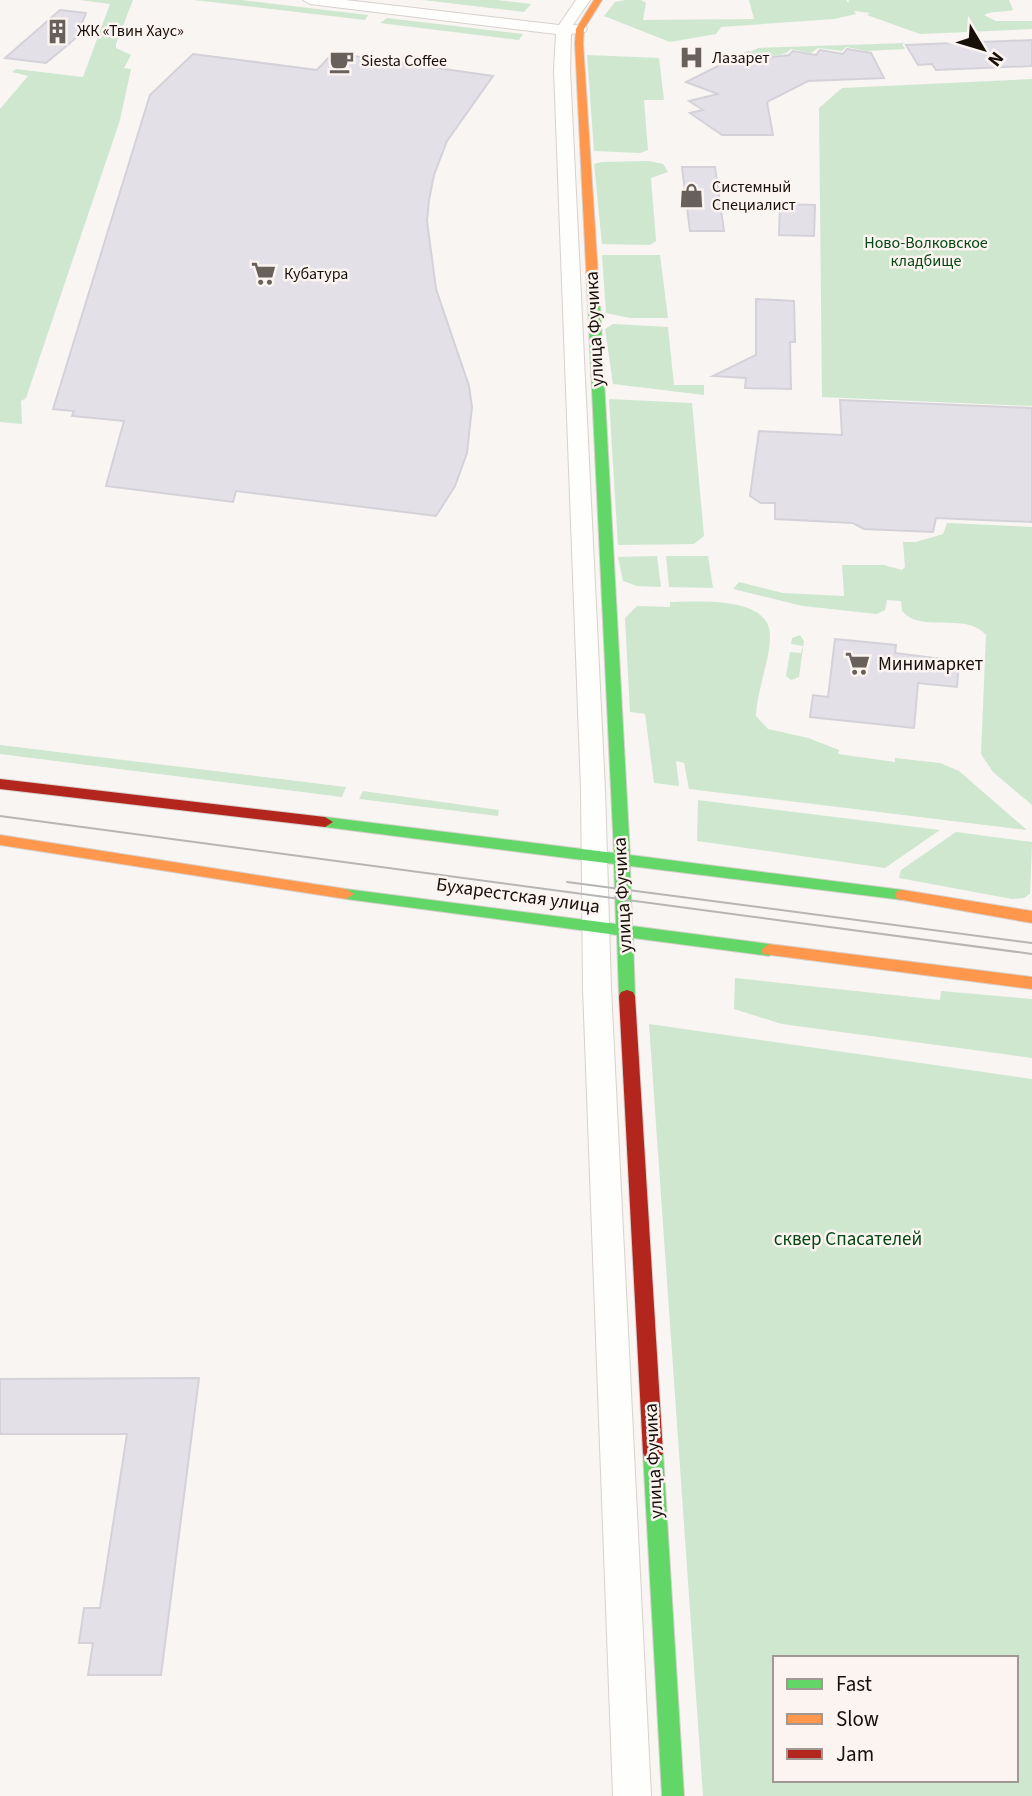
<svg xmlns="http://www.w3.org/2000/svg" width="1032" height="1796" font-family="'Source Sans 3',sans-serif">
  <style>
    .green { fill: #cfe7ce; fill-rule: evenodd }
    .building { fill: #e3e0e8; stroke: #d4d2d8; stroke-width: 2 }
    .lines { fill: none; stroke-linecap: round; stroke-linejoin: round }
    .street-casing { stroke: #d8d1cd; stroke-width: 2 }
    .fast-casing { stroke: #d8d1cd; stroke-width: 2 }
    .slow-casing { stroke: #d8d1cd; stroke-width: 2 }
    .jam-casing { stroke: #d8d1cd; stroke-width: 2 }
    .street { fill: #fefefd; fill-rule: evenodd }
    .fast { fill: #63d668; fill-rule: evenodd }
    .slow { fill: #ff974d; fill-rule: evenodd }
    .jam { fill: #b3261e; fill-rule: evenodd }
    .tram { stroke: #b7b5b4; stroke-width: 2 }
    .labels { text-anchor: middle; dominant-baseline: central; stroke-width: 5; stroke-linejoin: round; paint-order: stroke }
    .far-poi-label { font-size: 16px; fill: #190f09; stroke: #fbf4f0; text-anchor: start }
    .far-park-label { font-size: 16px; fill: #034914; stroke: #fbf4f0 }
    .street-label { font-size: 19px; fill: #190f09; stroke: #fbf4f0 }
    .poi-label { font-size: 19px; fill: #190f09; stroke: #fbf4f0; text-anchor: start }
    .park-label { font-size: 19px; fill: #034914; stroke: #fbf4f0 }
  </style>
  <rect width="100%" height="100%" fill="#f8f5f3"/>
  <g class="green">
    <polygon points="80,0 133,0 116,44 116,48 131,55 124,68 131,69 120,120 26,398 21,401 22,424 0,422 0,109 28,76 12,72 16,69 83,77 110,4"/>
    <polygon points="194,0 242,0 368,15 365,20"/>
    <polygon points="423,0 497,0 531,4 524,12"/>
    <path d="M626,0H641L646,3L643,20L754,19L749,0H846L848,3L849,0H1009L1013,10C1004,13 993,10 984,15L996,21H1032V29L920,34L867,15L870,13L854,11L856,14L834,19L721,27L716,34L670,42L604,16L615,2Z"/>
    <polygon points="387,18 523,34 519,40 380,23"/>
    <path d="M906,43L902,44L905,49L867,51L846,47L842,51L818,48L811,53L791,49C781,59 762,56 750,52L758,48Z"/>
    <polygon points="587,55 659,58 664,100 644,100 648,150 640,153 594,151"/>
    <polygon points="1032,79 1032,406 822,397 819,108 842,88"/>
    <polygon points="648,161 663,164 668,172 651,178 656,241 650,245 602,244 594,164 602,162"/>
    <polygon points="602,255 660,255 668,318 630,318 606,313"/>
    <polygon points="613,324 668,327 674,385 704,385 704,395 613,384 605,329"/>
    <polygon points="609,399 692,403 704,536 694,544 618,545"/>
    <path d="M947,523L1032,527V805L993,772L981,754L986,635C965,611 921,634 902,611L901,601L887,600L885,610L877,614L803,606L733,589L739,582L783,593L844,596L842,565H884L902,570L905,567L903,542H916L943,534Z"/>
    <polygon points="657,556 661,587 637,586 623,581 618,557"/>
    <polygon points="666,556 708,556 713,588 669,587"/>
    <path d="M670,602C696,602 769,595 770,635C770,662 757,689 756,716L768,729L808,738L839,750L838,754L895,762V758L940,763L959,771L1027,830L689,789L684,763L676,761L679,786L654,783L645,714L630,712L625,618L637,606L670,607Z"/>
    <polygon points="800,635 804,641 799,677 791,680 786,676 790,652 801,653 803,646 791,644 792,638"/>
    <polygon points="0,745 346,787 342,797 0,754"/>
    <polygon points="363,791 499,810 498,816 359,799"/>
    <polygon points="698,800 940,830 885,868 697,841"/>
    <polygon points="956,832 1032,842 1030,894 1024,898 1012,899 899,878 901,870"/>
    <polygon points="735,978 940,1000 941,991 1032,999 1032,1058 782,1024 734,1009"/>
    <path d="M649,1024L1032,1079V1796H703ZM775,1658H1016V1780H775Z"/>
  </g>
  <g class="building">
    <polygon points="60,10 86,13 76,38 46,63 5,58"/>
    <polygon points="1032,40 1032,66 936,70 932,64 918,65 906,45"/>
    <polygon points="847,49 871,53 884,78 808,81 767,102 773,135 722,135 690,113 703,110 689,101 718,94 686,82 738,56 748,52 766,58 789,55 793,51 816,55 820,50 843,54"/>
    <polygon points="333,53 493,76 447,141 434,175 429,200 427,221 436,289 469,386 472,407 467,453 455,486 436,516 236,491 233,502 106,486 124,421 72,416 74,411 53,409 150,95 193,54 317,70"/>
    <polygon points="682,167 715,167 724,231 690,231"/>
    <polygon points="780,204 815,205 814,236 779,235"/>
    <polygon points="756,299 794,301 795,342 790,342 791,389 745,388 746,378 713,376 756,355"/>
    <polygon points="840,400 1032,408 1032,522 936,518 933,532 864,529 853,523 775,519 775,503 761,503 750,496 759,431 842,435"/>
    <polygon points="835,639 896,645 895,653 959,661 957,687 918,683 914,728 810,717 813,695 828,697"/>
    <polygon points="199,1378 161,1675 88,1675 93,1643 79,1643 84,1608 100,1608 127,1434 0,1434 0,1379"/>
  </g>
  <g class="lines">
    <defs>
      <polygon id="street" points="303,0 346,0 559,25 576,0 590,0 573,25 585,26 587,29 585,32 571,34 570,70 605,790 611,988 651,1796 613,1796 583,988 581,790 554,70 556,34 310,4"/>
      <g id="fast">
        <polygon points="594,303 600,306 630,855 903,890 911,895 903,900 630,866 632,926 769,944 777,950 769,956 633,938 635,996 633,1000 621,1000 619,996 617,935 346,899 338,894 346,889 616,924 614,864 325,827 317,822 325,817 614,853 588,306"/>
        <polygon points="653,1444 660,1447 663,1453 684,1796 662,1796 643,1453 646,1447"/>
      </g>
      <g id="slow">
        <polygon points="594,0 602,0 584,29 583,43 600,306 594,309 588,306 575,43 576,29"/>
        <polygon points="0,835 346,889 354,894 346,899 0,845"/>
        <polygon points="903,890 1032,911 1032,923 897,899 895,895 897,891"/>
        <polygon points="769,944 1032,977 1032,989 763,954 761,950"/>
      </g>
      <g id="jam">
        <polygon points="0,779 325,817 333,822 325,827 0,789"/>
        <polygon points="627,990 633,992 635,996 663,1453 660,1459 653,1462 646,1459 643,1453 619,996 621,992"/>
      </g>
    </defs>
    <use href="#street" class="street-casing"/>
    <use href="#fast" class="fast-casing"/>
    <use href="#slow" class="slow-casing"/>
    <use href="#jam" class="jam-casing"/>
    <use href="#street" class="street"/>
    <use href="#fast" class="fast"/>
    <use href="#slow" class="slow"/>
    <use href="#jam" class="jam"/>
    <g class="tram">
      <polyline points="0,816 1032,954"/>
      <polyline points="567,882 1032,943"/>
    </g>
  </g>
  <defs>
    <symbol id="building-bare" viewBox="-9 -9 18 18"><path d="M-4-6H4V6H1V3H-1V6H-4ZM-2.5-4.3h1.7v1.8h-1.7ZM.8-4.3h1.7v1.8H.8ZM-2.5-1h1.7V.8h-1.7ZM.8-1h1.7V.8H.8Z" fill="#67605b" stroke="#fbf4f0" stroke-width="2.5" paint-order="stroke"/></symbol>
    <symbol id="hospital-bare" viewBox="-9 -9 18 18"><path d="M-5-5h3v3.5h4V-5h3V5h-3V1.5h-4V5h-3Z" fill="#67605b" stroke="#fbf4f0" stroke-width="2.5" paint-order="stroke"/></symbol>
    <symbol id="cafe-bare" viewBox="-9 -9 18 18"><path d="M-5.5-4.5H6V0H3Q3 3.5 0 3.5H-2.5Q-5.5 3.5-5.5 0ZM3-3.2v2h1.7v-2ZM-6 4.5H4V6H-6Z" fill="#67605b" stroke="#fbf4f0" stroke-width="2.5" paint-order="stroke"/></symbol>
    <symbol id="shop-bare" viewBox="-9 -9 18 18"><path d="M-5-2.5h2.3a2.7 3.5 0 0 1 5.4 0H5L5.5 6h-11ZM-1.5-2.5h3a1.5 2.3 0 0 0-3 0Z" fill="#67605b" stroke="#fbf4f0" stroke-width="2.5" paint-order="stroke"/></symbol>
    <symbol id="supermarket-bare" viewBox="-9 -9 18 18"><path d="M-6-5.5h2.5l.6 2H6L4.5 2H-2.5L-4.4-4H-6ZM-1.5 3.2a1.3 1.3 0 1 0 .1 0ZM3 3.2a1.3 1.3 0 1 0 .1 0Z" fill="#67605b" stroke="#fbf4f0" stroke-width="2.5" paint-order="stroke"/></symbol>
  </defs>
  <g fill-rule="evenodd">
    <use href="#building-bare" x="40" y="14" width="35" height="35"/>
    <use href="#hospital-bare" x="674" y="40" width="35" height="35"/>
    <use href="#cafe-bare" x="324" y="44" width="35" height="35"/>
    <use href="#shop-bare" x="674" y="178" width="35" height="35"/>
    <use href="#supermarket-bare" x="246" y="256" width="35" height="35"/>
    <use href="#supermarket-bare" x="840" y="646" width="35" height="35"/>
  </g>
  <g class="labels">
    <g class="far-poi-label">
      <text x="77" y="31">ЖК «Твин Хаус»</text>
      <text x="712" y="58">Лазарет</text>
      <text x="361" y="61">Siesta Coffee</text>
      <text x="712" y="187">Системный<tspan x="712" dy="18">Специалист</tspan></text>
      <text x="284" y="274">Кубатура</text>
    </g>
    <g class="far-park-label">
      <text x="926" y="243">Ново-Волковское<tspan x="926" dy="18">кладбище</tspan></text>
    </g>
    <g class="street-label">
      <text transform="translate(595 329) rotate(-93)">улица Фучика</text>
      <text transform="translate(623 895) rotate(-93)">улица Фучика</text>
      <text transform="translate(518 896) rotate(8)">Бухарестская улица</text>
      <text transform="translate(654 1461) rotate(-93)">улица Фучика</text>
    </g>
    <g class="poi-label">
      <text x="878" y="664">Минимаркет</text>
    </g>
    <g class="park-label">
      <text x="848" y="1239">cквер Спасателей</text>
    </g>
  </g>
  <rect x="773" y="1656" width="245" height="126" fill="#fbf4f0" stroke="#a19894" stroke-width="2"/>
  <rect x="787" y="1679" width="35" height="10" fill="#63d668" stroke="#a19894" stroke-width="2"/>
  <text x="836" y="1691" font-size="21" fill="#190f09">Fast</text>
  <rect x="787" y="1714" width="35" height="10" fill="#ff974d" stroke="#a19894" stroke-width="2"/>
  <text x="836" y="1726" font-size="21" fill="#190f09">Slow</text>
  <rect x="787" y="1749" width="35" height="10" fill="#b3261e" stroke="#a19894" stroke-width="2"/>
  <text x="836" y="1761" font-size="21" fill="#190f09">Jam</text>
  <g transform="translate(983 49) rotate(128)" stroke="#fbf4f0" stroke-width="5" paint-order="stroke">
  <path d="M0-5L12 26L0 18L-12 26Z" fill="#190f09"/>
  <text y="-10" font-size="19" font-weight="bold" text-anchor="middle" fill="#190f09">N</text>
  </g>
</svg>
